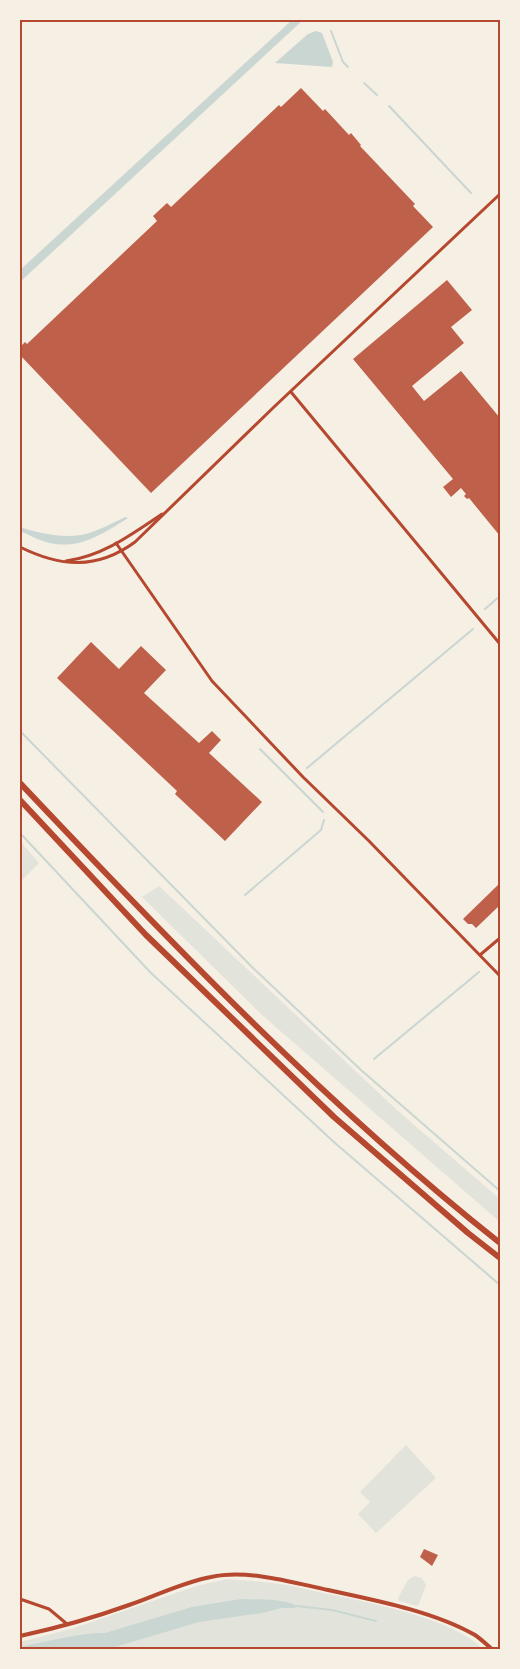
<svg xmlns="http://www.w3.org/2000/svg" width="520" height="1669" font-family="'Nunito Sans',sans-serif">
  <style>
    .green { fill: #e2e4dc }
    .water { fill: #c9d6d2 }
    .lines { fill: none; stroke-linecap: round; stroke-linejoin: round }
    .stream { stroke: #c9d6d2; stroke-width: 2 }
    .building { fill: #bf614a }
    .minor { stroke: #b5482f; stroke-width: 3 }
    .tertiary { stroke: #b5482f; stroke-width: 4 }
    .motorway { stroke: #b5482f; stroke-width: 6 }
    .neatline { fill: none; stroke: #b5482f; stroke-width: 2 }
  </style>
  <rect width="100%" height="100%" fill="#f6efe4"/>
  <g class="green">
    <polygon points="20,841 39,863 20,882"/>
    <polygon points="159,886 398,1111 500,1199 500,1222 262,1015 142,897"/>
    <polygon points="406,1445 436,1478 376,1533 358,1514 370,1502 360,1492"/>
    <polygon points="414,1576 422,1578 426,1585 419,1604 417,1606 399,1601 398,1598 408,1580"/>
    <path d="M227,1579C242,1580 258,1581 273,1583C291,1585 310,1590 328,1594C371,1603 452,1618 483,1649L20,1650V1642L74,1628L196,1586Z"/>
  </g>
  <g class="water">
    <polygon points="292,20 303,20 20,282 20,270"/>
    <polygon points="316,31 322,33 333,62 332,67 275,63 308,34"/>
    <path d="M125,517L128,518C104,533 80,550 50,543C40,541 29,535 20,531V527C38,533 61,538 81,535C96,532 111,524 125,517Z"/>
    <path d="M241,1599C259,1600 281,1598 297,1606L295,1608H282L262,1613L199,1622L115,1647L104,1649H20V1648L24,1646C50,1641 78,1633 105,1633L192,1607Z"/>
  </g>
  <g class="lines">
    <g class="stream">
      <polyline points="331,31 343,62 348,67"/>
      <polyline points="364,83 377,95"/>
      <polyline points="389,106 471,193"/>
      <polyline points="485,609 500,596"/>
      <polyline points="20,731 252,967 361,1070 500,1191"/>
      <polyline points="260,749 323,812"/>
      <polyline points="307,768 473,629"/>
      <polyline points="20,833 151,973 335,1143 500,1285"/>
      <polyline points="245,895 321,830 324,820"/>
      <polyline points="374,1059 479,972"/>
      <polyline points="297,1606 332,1610 376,1621"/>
    </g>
  </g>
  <g class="building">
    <polygon points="301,88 323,111 325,109 349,135 351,133 361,145 360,146 415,204 413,206 433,227 151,493 20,355 20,347 25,342 27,344 157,221 153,216 167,203 171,207 279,105 281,107"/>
    <polygon points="447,280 472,310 451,327 464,343 412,386 424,401 461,371 500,418 500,536 469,498 467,499 464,496 466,494 461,488 451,497 443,487 453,479 353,359"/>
    <polygon points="91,642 119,669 141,646 166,670 144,693 199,743 212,731 221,740 209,753 262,802 225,841 175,794 177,791 57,678"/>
    <polygon points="500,883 500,905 476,928 472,924 468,924 463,919"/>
    <polygon points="424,1549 438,1555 432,1566 420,1557"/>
  </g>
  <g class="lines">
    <g class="minor">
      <polyline points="291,392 500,644"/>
      <polyline points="116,543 212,681 303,777 369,841 500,976"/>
      <path d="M20,547C60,567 97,570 135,542L275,406L500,194"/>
      <path d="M66,561C103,556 132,534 162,514"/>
      <polyline points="480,955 500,938"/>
      <polyline points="20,1599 49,1609 67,1624"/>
    </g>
    <path class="tertiary" d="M20,1636C57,1628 93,1618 129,1605C156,1596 183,1582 211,1577C247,1569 291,1582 328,1590C374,1600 433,1611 475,1635C481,1639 487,1645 493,1650"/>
    <g class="motorway">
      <path d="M20,783C172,944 326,1105 500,1243"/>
      <polyline points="20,800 146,935 334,1117 468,1233 500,1258"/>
    </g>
  </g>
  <rect width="520" height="1669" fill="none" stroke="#f6efe4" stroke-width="42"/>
  <rect x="21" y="21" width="478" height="1627" class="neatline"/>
</svg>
